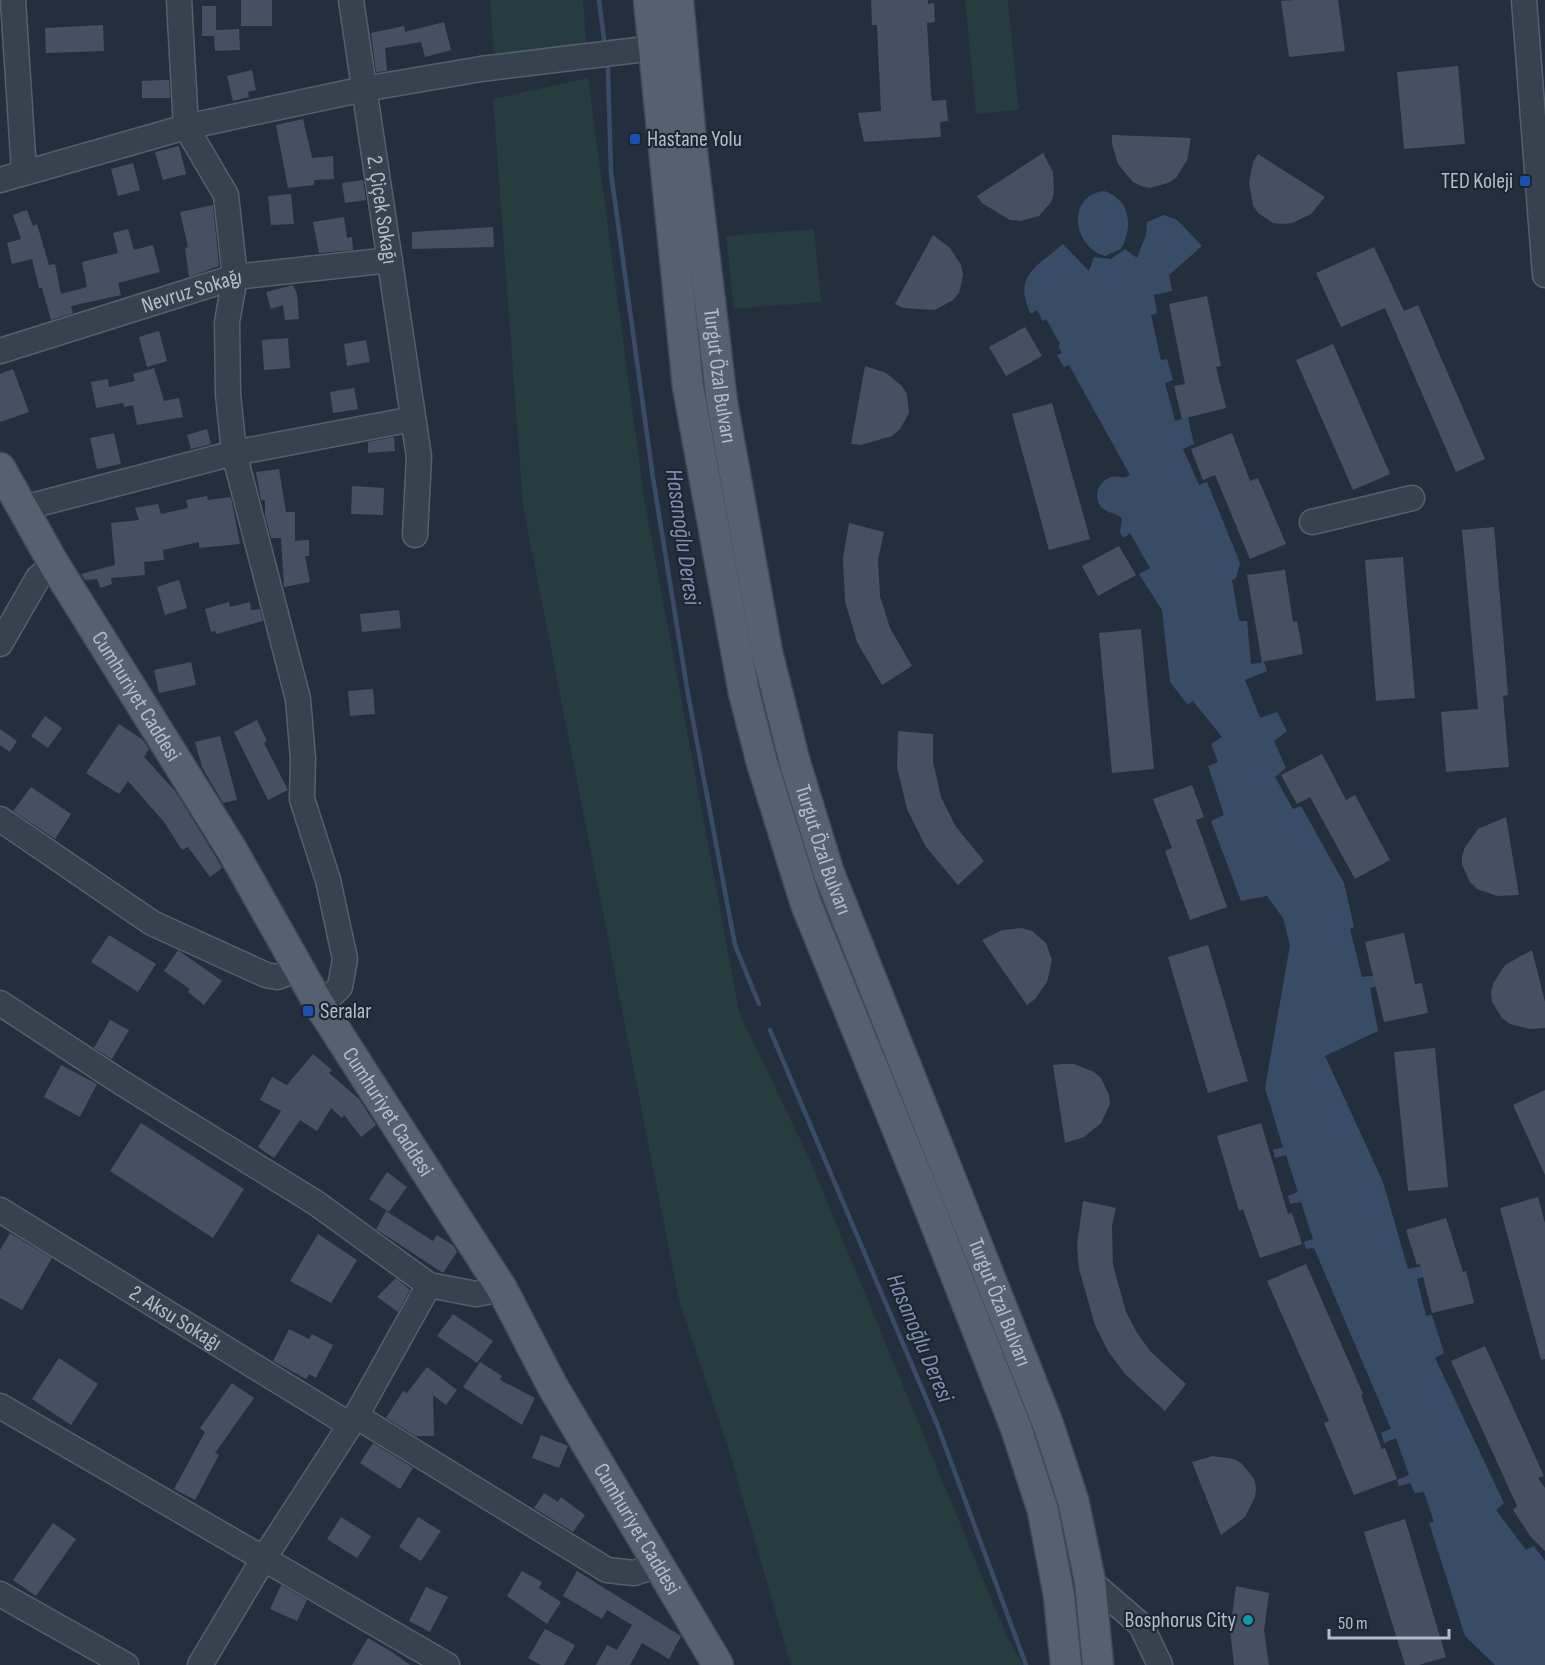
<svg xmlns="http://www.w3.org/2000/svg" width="1545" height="1665" font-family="'Sofia Sans Condensed',sans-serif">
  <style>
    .green { fill: #263c3f }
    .water { fill: #394c67 }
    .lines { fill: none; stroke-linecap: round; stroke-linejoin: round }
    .stream { stroke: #394c67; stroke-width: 4.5 }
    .building { fill: #455162 }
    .minor-casing { stroke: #565f6c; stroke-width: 27 }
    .major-casing { stroke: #414a57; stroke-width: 33 }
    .minor { stroke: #38414e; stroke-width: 24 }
    .major { stroke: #56606e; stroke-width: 30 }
    .transit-dot { fill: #1a4fb4; stroke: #1d2633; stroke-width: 2 }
    .culture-dot { fill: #0f9aa8; stroke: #1d2633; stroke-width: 2 }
    .labels { text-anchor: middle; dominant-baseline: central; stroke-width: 4.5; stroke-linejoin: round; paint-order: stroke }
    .poi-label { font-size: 22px; fill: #b4bcc9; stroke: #1d2633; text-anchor: start }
    .street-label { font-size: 22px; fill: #b4bcc9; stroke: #1d2633 }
    .water-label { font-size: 24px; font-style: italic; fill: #7c92b1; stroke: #1d2633 }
  </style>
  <rect width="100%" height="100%" fill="#242f3e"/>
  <g class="green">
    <polygon points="490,0 583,0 587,49 494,55"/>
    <polygon points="965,0 1008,0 1019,110 976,114"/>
    <polygon points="588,78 644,498 739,1012 809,1158 1007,1637 1023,1665 791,1665 726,1441 679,1300 523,506 493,99"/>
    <polygon points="814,229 821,302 734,309 726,236"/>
  </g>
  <g class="water">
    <path d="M1104,191C1131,199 1133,228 1121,249L1105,256C1072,246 1066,196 1104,191Z"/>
    <path d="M1164,215L1177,220L1202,246L1169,275L1172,291L1154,295L1157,313L1151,315L1161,360L1167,359L1173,380L1165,383L1175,421L1188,417L1194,444L1183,449L1199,485L1207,482L1240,563L1236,578L1232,580L1239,621H1247L1251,664L1264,662L1267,671L1245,680L1260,718L1277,712L1287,731L1274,741L1286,768L1275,777L1293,809L1301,806L1344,883L1354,927L1350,929L1362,977L1379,975L1382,984L1370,988L1378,1031L1325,1056L1383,1182L1408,1269L1427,1265L1429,1275L1417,1279L1426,1316L1432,1315L1444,1353L1435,1358L1504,1503L1496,1510L1526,1550L1534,1546L1545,1561V1665H1495L1465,1636L1429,1523L1434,1522L1424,1492L1415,1493L1410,1483L1399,1486L1397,1480L1409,1475L1396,1438L1384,1443L1381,1433L1391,1429L1314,1248L1306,1249L1304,1242L1313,1239L1301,1202L1290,1204L1288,1196L1298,1192L1286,1155L1275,1158L1273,1150L1283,1147L1265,1088L1290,945L1283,918L1267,896L1241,901L1211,821L1224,815L1208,766L1218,762L1211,744L1222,737L1193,701L1188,705L1170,682L1162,610L1139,574L1150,568L1130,533L1124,538L1120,532L1122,518C1116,513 1107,513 1101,507C1092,496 1099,480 1112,477C1120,475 1123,480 1130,475L1069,365L1064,367L1057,355L1062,353L1058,346L1060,344L1046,319L1043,321L1037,310L1031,314C1012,277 1037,266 1063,244L1089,271L1094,257L1111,259L1125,249L1137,258L1146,235L1147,222Z"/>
  </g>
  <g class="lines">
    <g class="stream">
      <polyline points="599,0 604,39"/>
      <polyline points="608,69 611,173 653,478 688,694 735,945 759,1004"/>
      <polyline points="770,1030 937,1424 1026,1665"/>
    </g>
  </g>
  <g class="building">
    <rect x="241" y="0" width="31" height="26"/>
    <polygon points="871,0 928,0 928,4 934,3 935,22 927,23 931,94 932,101 946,100 948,121 940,122 941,137 864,142 858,113 881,111 877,25 872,25"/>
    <polygon points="1295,0 1338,0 1345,51 1289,57 1281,1"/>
    <polygon points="202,6 216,6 216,30 239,29 240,50 215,51 214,36 202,36"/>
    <polygon points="444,22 451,50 425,57 421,42 385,48 387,71 376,72 371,33 404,26 405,32"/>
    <polygon points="103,25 104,51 46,53 45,28"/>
    <polygon points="1458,66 1465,144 1404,149 1397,72"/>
    <polygon points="252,70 256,90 248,92 249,97 233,101 227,76"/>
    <polygon points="162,80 169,80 170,98 142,98 142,81"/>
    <polygon points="303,119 312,158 333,156 334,179 314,180 314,185 288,188 276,125"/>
    <polygon points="1112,135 1191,138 1187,160 1176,178 1168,183 1150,188 1141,186 1133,182 1118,164 1112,144"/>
    <polygon points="179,146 186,174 163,180 155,152"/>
    <polygon points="1043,153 1053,172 1054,193 1051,202 1039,216 1021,221 1010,220 982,203 977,196"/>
    <polygon points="1258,154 1325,197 1311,214 1292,223 1283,224 1273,223 1258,213 1253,205 1249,183 1253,162"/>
    <polygon points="133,163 140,190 118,196 111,169"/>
    <polygon points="363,180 366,200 345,203 342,183"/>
    <polygon points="291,194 294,224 271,225 268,196"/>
    <polygon points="213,205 219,266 189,277 185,248 188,247 180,212"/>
    <polygon points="27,210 33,226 37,224 49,265 55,264 61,294 87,287 82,262 118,253 113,233 128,229 134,250 153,245 160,272 118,283 121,295 71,306 73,313 51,320 42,288 39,288 32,259 12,264 7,243 21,239 13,215"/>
    <polygon points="344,217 347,238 352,237 353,250 319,253 313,222"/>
    <polygon points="493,227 494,247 412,249 412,232"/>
    <polygon points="933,235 950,248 961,265 963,275 959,293 953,300 935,310 903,308 895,304"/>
    <polygon points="1374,247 1404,311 1418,305 1485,459 1456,472 1385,308 1341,327 1316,273"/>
    <polygon points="293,285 297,294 299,319 285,320 283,305 271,309 266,292"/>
    <polygon points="1207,296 1221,366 1216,367 1226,408 1182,419 1174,386 1185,384 1169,304"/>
    <polygon points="1025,327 1042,356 1006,376 989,347"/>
    <polygon points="159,331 167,361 147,367 139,337"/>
    <polygon points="288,338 290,368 264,370 262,340"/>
    <polygon points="366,340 370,362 347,366 344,344"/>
    <polygon points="1333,344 1390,474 1353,490 1296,360"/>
    <polygon points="865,366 886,373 902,386 907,394 909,413 900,429 892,436 861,445 851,444"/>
    <polygon points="154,368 164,401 179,398 183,417 137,425 133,405 124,407 123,403 96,408 91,382 108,379 109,387 135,381 133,374"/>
    <polygon points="13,369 29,412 0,422 0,374"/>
    <polygon points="354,388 358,409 333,413 330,392"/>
    <polygon points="1052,403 1090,539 1049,550 1012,414"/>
    <polygon points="207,429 211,444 191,449 187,435"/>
    <polygon points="114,433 121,464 97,469 90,438"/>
    <polygon points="1232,433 1250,481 1258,478 1286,544 1250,559 1215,475 1203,480 1191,449"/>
    <polygon points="394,437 395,451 368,453 368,442"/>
    <polygon points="279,469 286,512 295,512 295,541 309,540 309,556 305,556 310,582 284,587 281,538 271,538 265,515 265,500 261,500 256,472"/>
    <polygon points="352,486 384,488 383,515 351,514"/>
    <polygon points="207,496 208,500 231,497 240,544 199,548 199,542 163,550 164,560 144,562 145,575 111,578 112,584 100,588 97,579 85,580 81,574 115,565 111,523 139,520 135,508 158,504 161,514 188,508 186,500"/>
    <polygon points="849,523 884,532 878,560 880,596 890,628 912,666 882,685 857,642 845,601 843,558"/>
    <polygon points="1494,527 1508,695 1503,696 1509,767 1446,772 1441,712 1478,709 1462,530"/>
    <polygon points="1119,546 1136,575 1098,596 1082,566"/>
    <polygon points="1403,557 1415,698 1376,701 1365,560"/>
    <polygon points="1285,570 1293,622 1297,621 1303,654 1262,662 1247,575"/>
    <polygon points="179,580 187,608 165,615 157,587"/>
    <polygon points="229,602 230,607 250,602 251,610 260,609 263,621 216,634 215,631 211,632 205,609"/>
    <polygon points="399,610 401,628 362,632 360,614"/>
    <polygon points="1141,629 1154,769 1112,773 1099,633"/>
    <polygon points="191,662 196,685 159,693 154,670"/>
    <polygon points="373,689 375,714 350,716 348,691"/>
    <polygon points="45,716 62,728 48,748 31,736"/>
    <polygon points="257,720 267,741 264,743 288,790 268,800 234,732"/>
    <polygon points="119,724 143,740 149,749 144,757 176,792 217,859 222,868 210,877 188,847 182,850 164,822 128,781 119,794 86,773"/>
    <polygon points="0,729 17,741 10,752 0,745"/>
    <polygon points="898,731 933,734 933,762 941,797 956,827 984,861 958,885 926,847 907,809 897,767"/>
    <polygon points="220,736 237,800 223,803 202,767 195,742"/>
    <polygon points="1322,754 1346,800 1355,795 1390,860 1355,879 1310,797 1297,804 1281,775"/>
    <polygon points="1192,785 1204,817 1196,820 1227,907 1190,920 1165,851 1172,848 1153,799"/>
    <polygon points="31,787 71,814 55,839 13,811"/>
    <polygon points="1506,817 1519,895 1497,896 1477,889 1470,882 1462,865 1462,856 1465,847 1478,829"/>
    <polygon points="1022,928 1032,931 1046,943 1052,960 1047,982 1035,999 1027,1005 982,940 1002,930"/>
    <polygon points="1404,933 1415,984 1422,983 1428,1013 1384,1022 1365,942"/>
    <polygon points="109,935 156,964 138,992 91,962"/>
    <polygon points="1208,945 1248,1081 1208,1093 1168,957"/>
    <polygon points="178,950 222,981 204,1005 188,992 190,989 164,971"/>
    <polygon points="1532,950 1545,1002 1545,1028 1530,1029 1510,1024 1502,1018 1492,1002 1491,993 1493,984 1505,965"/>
    <polygon points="110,1020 129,1030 112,1059 94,1048"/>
    <polygon points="1435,1048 1448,1187 1408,1191 1394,1052"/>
    <polygon points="313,1054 332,1070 329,1073 359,1099 376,1125 361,1137 344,1115 342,1118 331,1108 317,1131 300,1120 274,1158 258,1147 281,1111 260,1100 272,1077 287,1085"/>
    <polygon points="1063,1064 1074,1064 1094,1072 1101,1078 1109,1095 1110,1104 1101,1123 1084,1137 1065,1143 1053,1065"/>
    <polygon points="61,1065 97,1084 80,1117 44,1097"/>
    <polygon points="1545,1090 1545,1175 1513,1105"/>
    <polygon points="141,1123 244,1189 213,1238 110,1171"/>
    <polygon points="1261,1123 1288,1214 1292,1213 1302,1244 1260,1258 1243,1209 1239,1211 1217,1136"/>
    <polygon points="387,1172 407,1187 389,1212 369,1199"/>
    <polygon points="1538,1197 1545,1223 1545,1359 1541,1360 1500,1208"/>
    <polygon points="1083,1201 1116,1208 1112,1225 1113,1265 1126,1312 1137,1333 1151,1352 1186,1384 1165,1411 1125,1374 1108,1351 1095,1325 1079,1269 1077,1245"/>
    <polygon points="386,1211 433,1241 437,1235 454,1246 457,1252 443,1273 376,1229"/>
    <polygon points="1446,1218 1463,1272 1466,1271 1474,1303 1432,1313 1420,1264 1417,1265 1406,1230"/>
    <polygon points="10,1233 52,1258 22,1310 0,1298 0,1250"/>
    <polygon points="318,1234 357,1260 331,1303 290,1281"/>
    <polygon points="1306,1264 1363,1394 1361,1395 1382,1449 1385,1448 1397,1479 1354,1495 1324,1423 1329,1421 1267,1281"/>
    <polygon points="396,1278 410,1290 398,1312 377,1297"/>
    <polygon points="453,1314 493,1341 477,1363 437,1336"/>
    <polygon points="289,1329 309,1339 312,1334 333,1345 316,1378 309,1374 306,1379 273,1361"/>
    <polygon points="1485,1346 1544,1476 1538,1478 1545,1488 1545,1551 1531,1537 1513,1510 1517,1506 1451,1361"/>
    <polygon points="59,1358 98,1384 71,1425 32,1399"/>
    <polygon points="480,1362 502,1376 500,1380 535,1398 522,1425 463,1387"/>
    <polygon points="427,1367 457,1390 446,1405 433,1395 434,1436 416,1436 386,1418 403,1391 407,1393"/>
    <polygon points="232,1383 254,1398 215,1453 219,1455 195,1500 174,1489 205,1432 200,1428"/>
    <polygon points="541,1435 568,1446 559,1468 532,1458"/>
    <polygon points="373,1443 413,1468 400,1489 360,1463"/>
    <polygon points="1213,1456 1234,1459 1242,1464 1254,1479 1256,1488 1255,1497 1245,1517 1221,1535 1192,1462"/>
    <polygon points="544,1493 558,1502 561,1497 585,1515 573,1532 534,1508"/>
    <polygon points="341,1517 371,1536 357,1558 327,1539"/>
    <polygon points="418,1517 441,1531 421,1561 399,1547"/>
    <polygon points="1405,1519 1446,1657 1419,1665 1405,1665 1364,1532"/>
    <polygon points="53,1523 76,1539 36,1596 13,1580"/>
    <polygon points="522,1571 542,1582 539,1588 561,1602 547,1624 507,1596"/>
    <polygon points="577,1571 681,1636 669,1659 642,1643 630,1665 596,1665 607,1645 617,1650 632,1625 607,1610 602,1619 563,1596"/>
    <polygon points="281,1585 307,1600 297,1621 270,1609"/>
    <polygon points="1236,1586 1269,1593 1264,1630 1269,1665 1234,1665 1230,1630"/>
    <polygon points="426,1587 448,1597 430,1632 409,1621"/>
    <polygon points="545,1629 575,1645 564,1665 541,1665 528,1658"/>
    <polygon points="368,1638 392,1652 410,1665 352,1665"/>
  </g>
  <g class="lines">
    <defs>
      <g id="minor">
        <polyline points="13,0 24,172"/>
        <polyline points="179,0 186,127 226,195 235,277 227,322 228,394 234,453 298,699 303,759 302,799 328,880 345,959 340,987 320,1006"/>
        <path id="s1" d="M351,0L419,457L415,535"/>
        <polyline points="1524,0 1545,275"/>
        <polyline points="0,180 186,127 364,89 481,69 654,48"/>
        <path id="s2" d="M0,351L235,277L390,260"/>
        <polyline points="23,508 234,453 413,419"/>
        <polyline points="1312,522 1412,498"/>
        <polyline points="0,644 38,578 54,564"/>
        <polyline points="0,819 152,923 266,975 277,977 299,969"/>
        <polyline points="0,1003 122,1083 316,1203 429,1285 476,1294 502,1289"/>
        <path id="s3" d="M0,1210L350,1425"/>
        <polyline points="0,1406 447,1665"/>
        <polyline points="356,1416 607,1570 634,1573 658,1565"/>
        <polyline points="1090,1581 1141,1625 1160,1665"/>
        <polyline points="0,1594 126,1665"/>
        <polyline points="200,1665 264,1558 356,1416 429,1285"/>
      </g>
      <g id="major">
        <polyline points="649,0 688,387 744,693 762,763 806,904 924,1194 1016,1428 1043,1511 1059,1596 1066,1665"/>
        <path id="s4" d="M678,0L692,152L722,402L767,652L795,763L829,873L1048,1424L1073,1500L1090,1581L1098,1665"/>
        <path id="s5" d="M0,468L54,564L232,850L320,1006L502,1289L553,1387L718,1665"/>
      </g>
    </defs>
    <use href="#minor" class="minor-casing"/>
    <use href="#major" class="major-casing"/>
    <use href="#minor" class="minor"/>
    <use href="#major" class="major"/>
  </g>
  <g class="transit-dot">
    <rect x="629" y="133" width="12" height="12" rx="3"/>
    <rect x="1519" y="175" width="12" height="12" rx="3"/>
    <rect x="302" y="1005" width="12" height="12" rx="3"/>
  </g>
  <circle class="culture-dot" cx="1248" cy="1620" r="6"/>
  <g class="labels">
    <g class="poi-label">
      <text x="647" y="139">Hastane Yolu</text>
      <text x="1513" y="181" text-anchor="end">TED Koleji</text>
      <text x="320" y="1011">Seralar</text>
      <text x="1236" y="1620" text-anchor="end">Bosphorus City</text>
    </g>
    <g class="street-label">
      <text stroke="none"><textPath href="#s1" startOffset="212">2. Çiçek Sokağı</textPath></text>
      <text stroke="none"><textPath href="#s2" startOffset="201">Nevruz Sokağı</textPath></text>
      <text stroke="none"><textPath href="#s4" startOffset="378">Turgut Özal Bulvarı</textPath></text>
      <text stroke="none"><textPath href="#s5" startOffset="266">Cumhuriyet Caddesi</textPath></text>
      <text stroke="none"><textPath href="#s4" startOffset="864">Turgut Özal Bulvarı</textPath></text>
      <text stroke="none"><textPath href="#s5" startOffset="752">Cumhuriyet Caddesi</textPath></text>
      <text stroke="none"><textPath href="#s4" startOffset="1350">Turgut Özal Bulvarı</textPath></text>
      <text stroke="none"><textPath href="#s3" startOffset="206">2. Aksu Sokağı</textPath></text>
      <text stroke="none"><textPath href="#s5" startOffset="1238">Cumhuriyet Caddesi</textPath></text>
    </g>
    <g class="water-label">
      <text transform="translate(683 537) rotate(82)">Hasanoğlu Deresi</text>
      <text transform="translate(920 1338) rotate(67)">Hasanoğlu Deresi</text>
    </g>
  </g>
  <path d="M1329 1629v9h120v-9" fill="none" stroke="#b4bcc9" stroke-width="3"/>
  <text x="1338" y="1629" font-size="18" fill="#b4bcc9" stroke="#1d2633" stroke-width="4.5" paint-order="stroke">50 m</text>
</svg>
